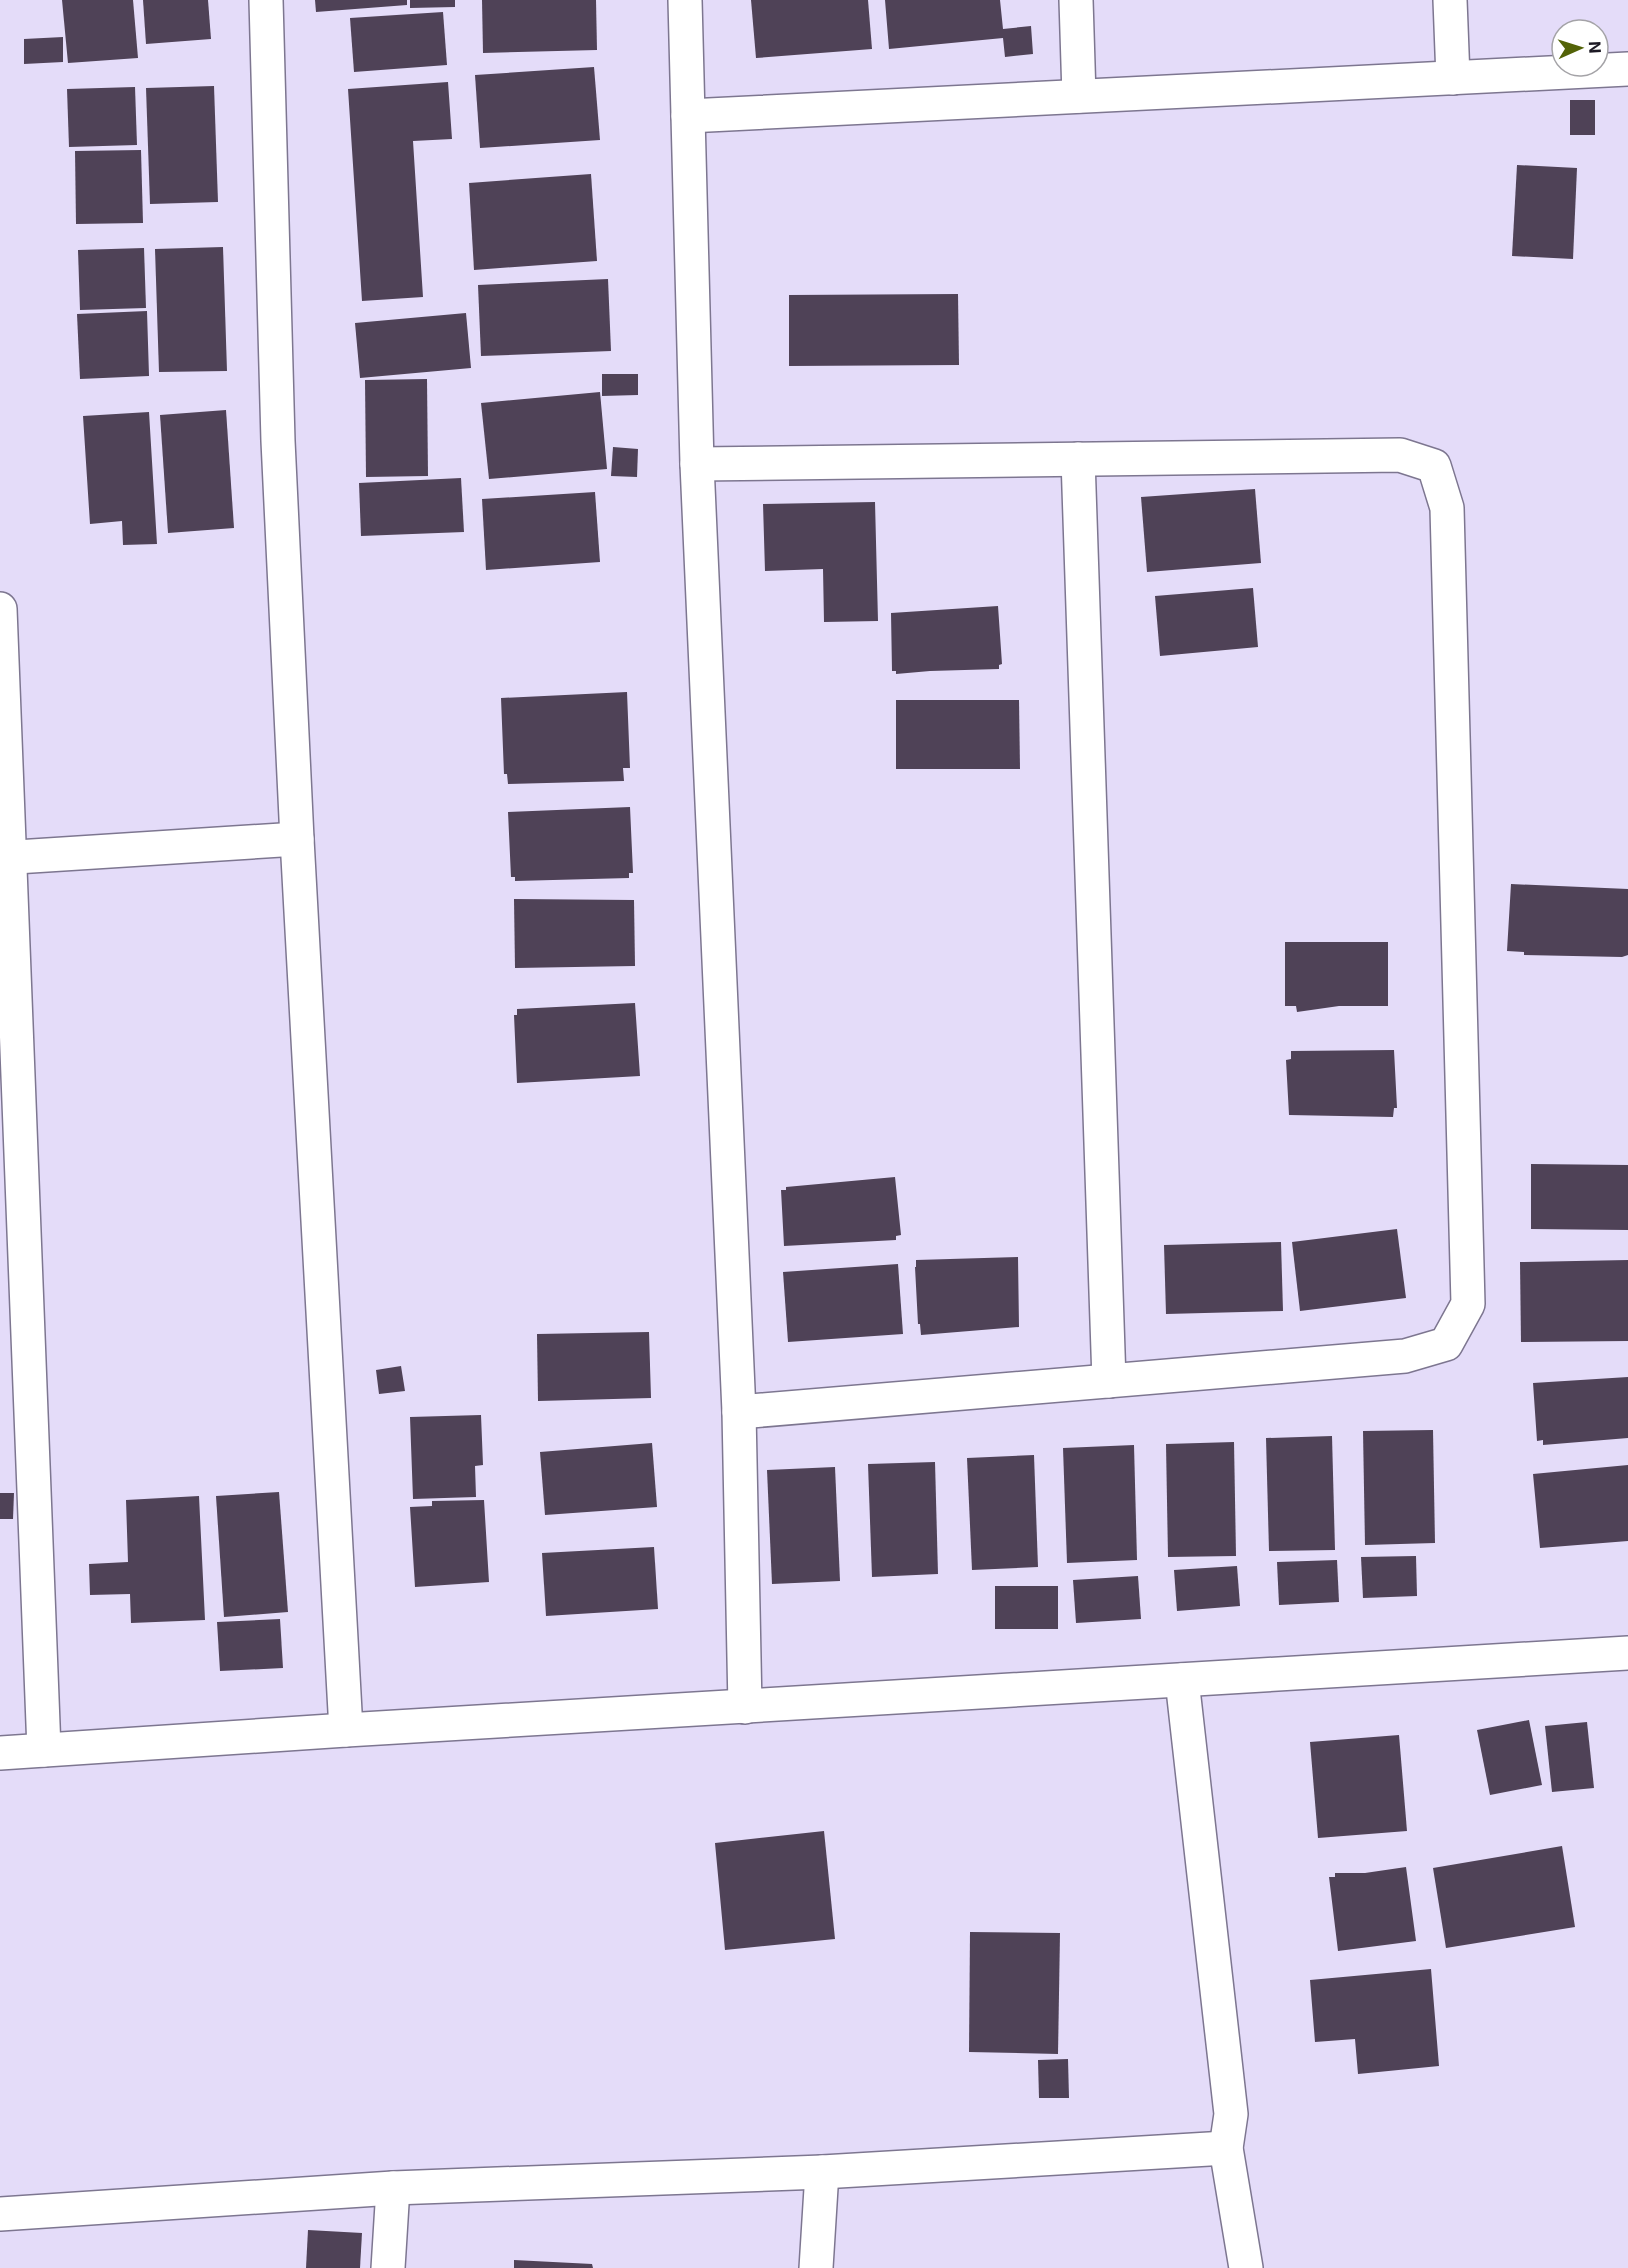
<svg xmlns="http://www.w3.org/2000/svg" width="1628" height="2268" font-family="Inter,sans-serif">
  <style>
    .building { fill: #4f4257 }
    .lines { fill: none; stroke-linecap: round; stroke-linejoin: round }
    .minor-casing { stroke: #7d7690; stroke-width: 36 }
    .minor { stroke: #fff; stroke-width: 33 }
  </style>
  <rect width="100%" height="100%" fill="#e4dcf9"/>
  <g class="building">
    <polygon points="62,0 133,0 138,58 68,63"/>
    <polygon points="143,0 208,0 211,39 146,44"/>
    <polygon points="315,0 407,0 407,5 316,12"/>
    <polygon points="410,0 455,0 455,7 410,8"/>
    <polygon points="482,0 596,0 597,50 483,53"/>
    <polygon points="751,0 868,0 872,49 756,58"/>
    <polygon points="885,0 1000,0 1003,29 1031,26 1033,54 1005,57 1003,38 889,49"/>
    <polygon points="443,12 447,65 354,72 350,18"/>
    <polygon points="63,37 63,62 24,64 24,39"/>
    <polygon points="594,67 600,140 480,148 475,75"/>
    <polygon points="448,82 452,139 413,141 423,297 362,301 348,89"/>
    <polygon points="214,86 218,202 150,204 146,88"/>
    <polygon points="135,87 137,145 69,147 67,89"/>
    <rect x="1570" y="100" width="25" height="35"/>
    <polygon points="141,150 143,223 76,224 75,151"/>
    <polygon points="1517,165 1577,168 1573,259 1512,256"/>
    <polygon points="591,174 597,261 474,270 469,183"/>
    <polygon points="223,247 227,371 159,372 155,249"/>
    <polygon points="144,248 146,308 80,310 78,250"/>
    <polygon points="608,279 611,351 481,356 478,285"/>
    <polygon points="958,294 959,365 789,366 789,295"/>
    <polygon points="147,311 149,376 80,379 77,314"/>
    <polygon points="466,313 471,368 360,378 355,323"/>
    <polygon points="602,374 638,374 638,395 602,396"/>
    <polygon points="427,379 428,476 366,477 365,380"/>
    <polygon points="600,392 607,469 489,479 481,403"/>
    <polygon points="226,410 234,528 168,533 160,415"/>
    <polygon points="149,412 157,544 123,545 122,521 90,524 83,416"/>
    <polygon points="613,447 638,449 637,477 611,476"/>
    <polygon points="461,478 464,532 361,536 359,483"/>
    <polygon points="1255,489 1261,563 1147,572 1141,497"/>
    <polygon points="595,492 600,562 486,570 482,499"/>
    <polygon points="875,502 878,621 824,622 823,569 765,571 763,504"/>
    <polygon points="1253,588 1258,647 1160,656 1155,596"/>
    <polygon points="998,606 1002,664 999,665 999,669 930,671 896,674 896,671 892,671 891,613"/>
    <polygon points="627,692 630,768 623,768 624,781 508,784 507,774 504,774 501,698"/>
    <polygon points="896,700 1019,700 1020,769 896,769"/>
    <polygon points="630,807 633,873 629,873 629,878 515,881 515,877 511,877 508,812"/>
    <polygon points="1511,884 1628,889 1628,955 1622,957 1524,955 1524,952 1507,951"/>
    <polygon points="514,899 634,900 635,966 515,968"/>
    <polygon points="1285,942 1388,942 1388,1006 1339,1006 1297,1012 1296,1006 1285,1006"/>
    <polygon points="635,1003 640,1076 517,1083 514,1015 517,1015 517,1009"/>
    <polygon points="1394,1050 1397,1108 1394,1108 1393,1117 1289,1115 1286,1060 1291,1059 1291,1051"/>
    <polygon points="1531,1164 1628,1165 1628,1230 1531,1229"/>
    <polygon points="895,1177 901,1235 896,1236 896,1240 784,1246 781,1190 786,1190 786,1187"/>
    <polygon points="1397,1229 1406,1298 1300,1311 1292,1242"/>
    <polygon points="1281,1242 1283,1311 1166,1314 1164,1245"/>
    <polygon points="1018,1257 1019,1327 921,1335 920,1324 918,1324 915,1267 916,1267 916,1260"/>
    <polygon points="1628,1260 1628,1341 1521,1342 1520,1262"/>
    <polygon points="898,1264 903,1334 788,1342 783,1272"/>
    <polygon points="649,1332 651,1398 538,1401 537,1334"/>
    <polygon points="401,1366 405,1391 379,1394 376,1370"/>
    <polygon points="1628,1377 1628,1438 1543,1445 1543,1440 1537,1441 1533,1383"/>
    <polygon points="481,1415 483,1465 475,1466 476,1497 413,1499 410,1417"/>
    <polygon points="1433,1430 1435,1543 1365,1545 1363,1431"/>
    <polygon points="1332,1436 1335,1550 1269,1551 1266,1438"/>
    <polygon points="1234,1442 1236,1556 1168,1557 1166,1444"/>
    <polygon points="652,1443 657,1507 545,1515 540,1452"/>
    <polygon points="1134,1445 1137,1560 1067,1563 1063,1448"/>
    <polygon points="1034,1455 1038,1567 972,1570 967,1458"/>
    <polygon points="935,1462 938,1574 872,1577 868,1464"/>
    <polygon points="1628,1465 1628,1541 1540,1548 1533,1474"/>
    <polygon points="835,1467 840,1581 772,1584 767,1470"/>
    <polygon points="279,1492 288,1612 224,1617 216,1496"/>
    <polygon points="0,1493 14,1493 13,1519 0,1519"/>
    <polygon points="199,1496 205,1620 131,1623 130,1594 90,1595 89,1564 128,1562 126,1500"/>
    <polygon points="484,1500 489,1582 415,1587 410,1507 432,1506 432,1501"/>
    <polygon points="654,1547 658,1609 546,1616 542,1553"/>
    <polygon points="1416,1556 1417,1596 1363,1598 1361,1557"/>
    <polygon points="1337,1560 1339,1602 1279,1605 1277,1562"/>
    <polygon points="1237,1566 1240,1606 1177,1611 1174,1570"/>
    <polygon points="1138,1576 1141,1619 1076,1623 1073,1580"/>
    <rect x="995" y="1586" width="63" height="43"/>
    <polygon points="280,1619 283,1668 220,1671 217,1622"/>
    <polygon points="1529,1720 1542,1785 1490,1795 1477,1730"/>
    <polygon points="1587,1722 1594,1788 1552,1792 1545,1726"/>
    <polygon points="1399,1735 1407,1831 1318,1838 1310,1742"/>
    <polygon points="824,1831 835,1939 725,1950 715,1843"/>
    <polygon points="1562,1846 1575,1927 1446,1948 1433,1868"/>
    <polygon points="1406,1867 1416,1941 1338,1951 1329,1877 1335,1877 1335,1873 1365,1873"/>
    <polygon points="970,1932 1060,1933 1058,2054 969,2052"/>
    <polygon points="1431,1969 1439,2066 1358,2074 1355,2039 1315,2042 1310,1980"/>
    <polygon points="1068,2059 1069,2098 1039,2098 1038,2060"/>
    <polygon points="308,2230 362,2233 360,2268 306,2268"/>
    <polygon points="514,2260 592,2264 593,2268 514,2268"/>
  </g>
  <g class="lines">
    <defs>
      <g id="minor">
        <polyline points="266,0 278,441 297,839 346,1730"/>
        <polyline points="685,0 697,464 739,1412 745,1707"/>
        <polyline points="1076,0 1079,96"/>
        <polyline points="1450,0 1453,78"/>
        <polyline points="688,116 1628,69"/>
        <polyline points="1078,459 1109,1381"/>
        <polyline points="697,464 1400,455 1434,466 1447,508 1468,1304 1446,1344 1405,1356 739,1412"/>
        <polyline points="0,609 44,1750"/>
        <polyline points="0,858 297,839"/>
        <polyline points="1182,1680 1231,2114 1226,2148 1246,2268"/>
        <polyline points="0,1753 346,1730 1628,1653"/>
        <polyline points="0,2214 393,2188 822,2172 1226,2148"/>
        <polyline points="388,2268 393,2188"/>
        <polyline points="816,2268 822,2172"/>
      </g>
    </defs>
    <use href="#minor" class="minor-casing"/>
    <use href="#minor" class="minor"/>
  </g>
  <g transform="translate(1580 48) rotate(87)"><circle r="28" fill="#ffffff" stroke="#a4a3a7" stroke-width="1.5"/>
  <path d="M0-4.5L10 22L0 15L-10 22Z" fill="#536308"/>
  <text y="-9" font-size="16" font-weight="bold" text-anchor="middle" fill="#1c1924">N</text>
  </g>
</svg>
